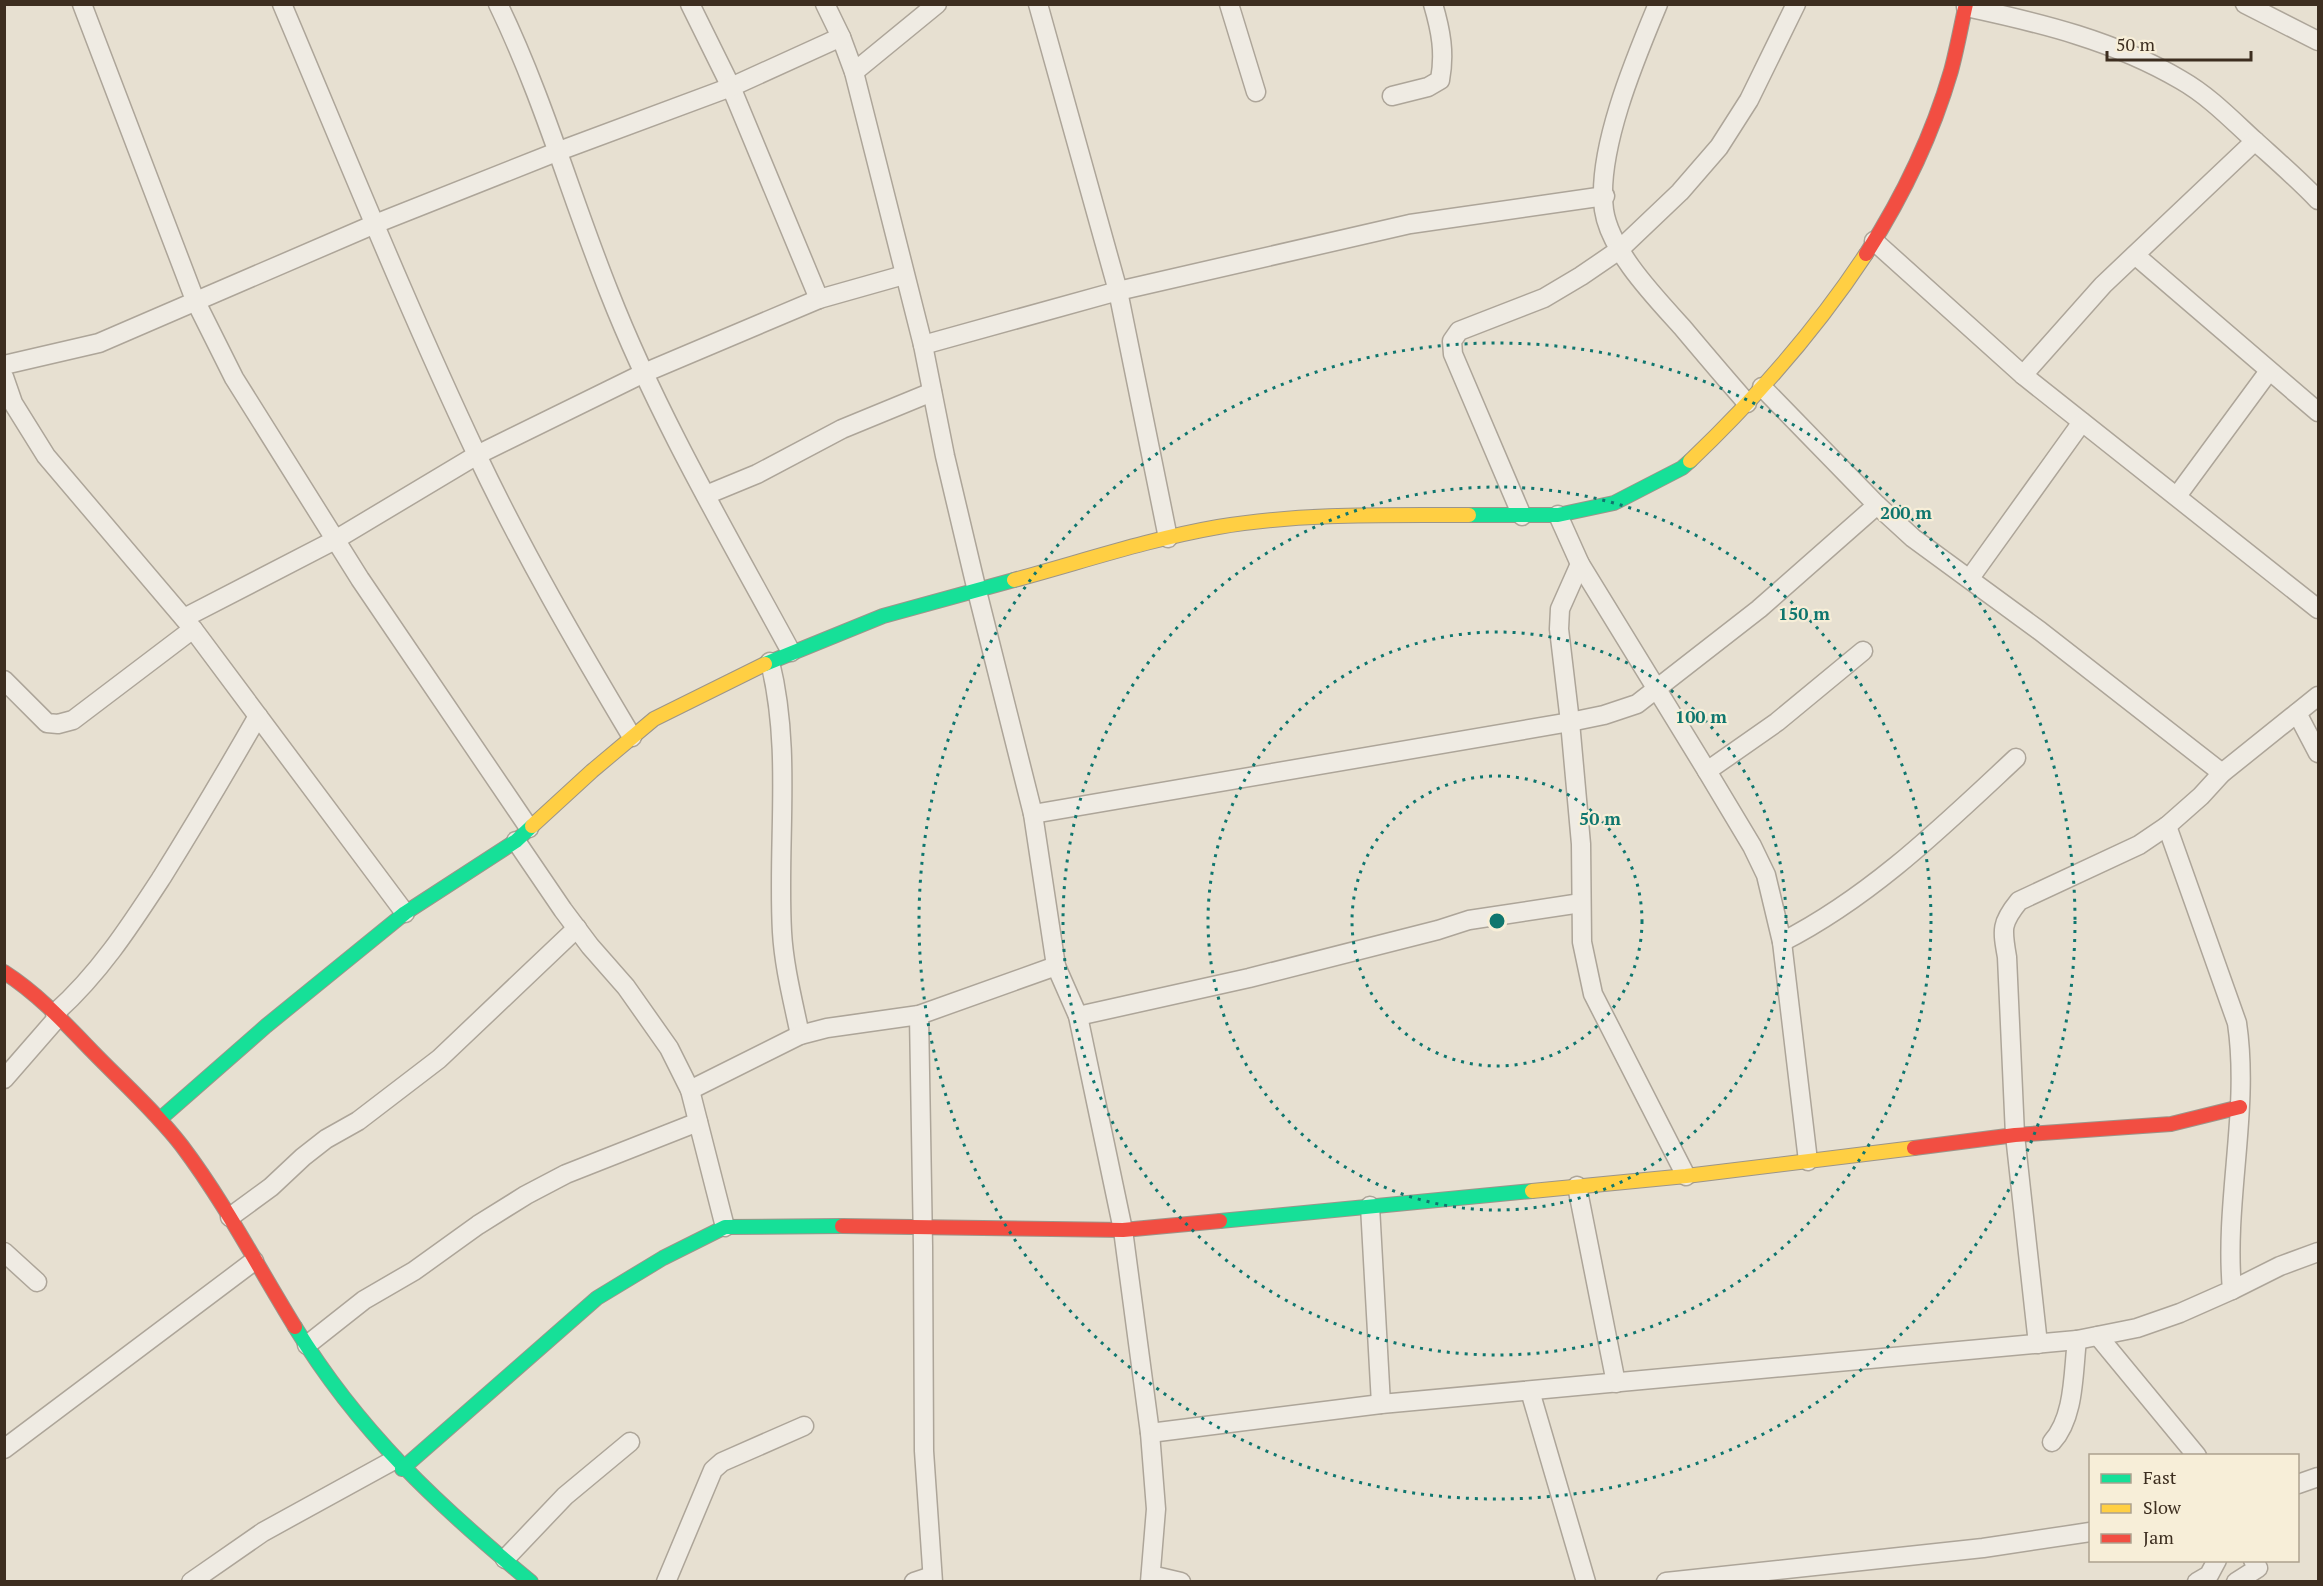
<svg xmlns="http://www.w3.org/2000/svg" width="2323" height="1586" font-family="'PT Serif',serif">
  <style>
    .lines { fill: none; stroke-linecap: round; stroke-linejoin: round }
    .street-casing { stroke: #ada599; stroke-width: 21 }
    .fast-casing { stroke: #9c958a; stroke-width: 16 }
    .slow-casing { stroke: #9c958a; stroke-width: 16 }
    .jam-casing { stroke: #9c958a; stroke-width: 16 }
    .street { stroke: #efebe3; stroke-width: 18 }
    .fast { stroke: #16e098; stroke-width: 14 }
    .slow { stroke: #ffcf43; stroke-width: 14 }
    .jam { stroke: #f24e42; stroke-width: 14 }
    .ring { fill: none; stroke: #0f766e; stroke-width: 3; stroke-dasharray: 3 6 }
    .centre { fill: #0f766e; stroke: #f7eed8; stroke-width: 3 }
    .ring-label { font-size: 18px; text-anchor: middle; font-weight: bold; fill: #0f766e; stroke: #f7eed8; stroke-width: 4.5; stroke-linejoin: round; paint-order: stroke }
  </style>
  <rect width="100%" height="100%" fill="#e7e0d1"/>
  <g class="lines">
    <defs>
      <g id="street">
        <polyline points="82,4 195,300 234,378 360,579 529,828"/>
        <path d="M282,4C346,155 407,307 477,455C523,552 577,645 632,737"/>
        <path d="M498,4C543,97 571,197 609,292C658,417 727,534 791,652"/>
        <polyline points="690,4 731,87 819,299"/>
        <polyline points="825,4 841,37 854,72 923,345 945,456 977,591 1033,814 1056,966 1078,1016 1123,1230 1150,1433 1156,1509 1150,1582"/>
        <polyline points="1038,4 1118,291 1168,538"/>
        <polyline points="1229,4 1256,92"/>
        <path d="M1658,4C1635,59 1596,151 1604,210C1610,251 1655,297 1682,327C1703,352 1725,378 1747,403"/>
        <polyline points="2245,4 2318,41"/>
        <path d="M1966,7C2041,23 2115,41 2181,80C2209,96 2231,119 2255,141C2276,160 2298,179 2318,200"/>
        <polyline points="854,72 937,4"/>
        <path d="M1392,96L1428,87L1440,80C1445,53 1441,31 1433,4"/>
        <polyline points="1874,241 2023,375 2318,609"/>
        <polyline points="2135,255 2318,412"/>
        <polyline points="923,345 1118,291 1410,224 1605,196"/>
        <polyline points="4,365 99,343 375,224 559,151 731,87 841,37"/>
        <polyline points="2023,375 2103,285 2255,141"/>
        <polyline points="4,377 13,403 46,456 193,629 405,913"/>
        <polyline points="1762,387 1877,505 1913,538 2040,631 2222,773"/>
        <polyline points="706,495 757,474 842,429 932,392"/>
        <polyline points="2177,496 2269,371"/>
        <polyline points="1558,515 1580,564 1707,771 1752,846 1766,875 1782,942 1808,1161"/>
        <polyline points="1522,516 1453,354 1452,341 1459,331 1544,298 1581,276 1619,250 1680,192 1719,147 1749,100 1796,4"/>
        <polyline points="1580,564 1560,609 1559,629 1570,722 1581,844 1582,942 1593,994 1686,1176"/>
        <polyline points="1970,578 2082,422"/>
        <polyline points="184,618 335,540 477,455 644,373 819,299 904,275"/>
        <path d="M770,662C792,750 777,841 782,932C784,967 793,1001 800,1035"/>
        <polyline points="4,680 47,723 58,724 73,720 193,629"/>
        <polyline points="2297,713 2318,753"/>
        <polyline points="1707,771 1777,722 1863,651"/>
        <polyline points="1033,814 1570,722 1604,715 1637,704 1759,609 1877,505"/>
        <polyline points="516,841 563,910 590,946 626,987 669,1048 690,1090 725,1227"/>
        <path d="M1782,942C1872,896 1943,826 2016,758"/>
        <path d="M55,1013C99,974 130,926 162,877C195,824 227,770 258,716"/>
        <polyline points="919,1015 923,1246 924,1451 933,1582"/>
        <polyline points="1078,1016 1249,978 1438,930 1469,920 1581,903"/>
        <polyline points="4,1079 58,1017"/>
        <polyline points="690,1090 800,1035 827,1028 919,1015 1056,966"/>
        <polyline points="1577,1186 1616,1383"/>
        <polyline points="1370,1206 1381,1404"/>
        <polyline points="230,1217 271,1187 303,1157 326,1139 358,1121 439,1059 577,928"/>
        <polyline points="4,1252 37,1282"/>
        <polyline points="2232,1290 2280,1266 2318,1252"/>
        <polyline points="2098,1336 2197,1456"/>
        <path d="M2038,1344L2015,1135L2007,957C2002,929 2001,923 2019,901L2139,845L2167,826L2201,796L2222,773L2318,696"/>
        <polyline points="307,1345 364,1300 414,1271 478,1225 526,1195 566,1174 698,1122"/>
        <polyline points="1530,1391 1586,1582"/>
        <path d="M1150,1433L1381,1404L2077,1340L2137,1328L2180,1313L2232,1290C2224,1201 2250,1111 2237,1023L2167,826"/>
        <path d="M2052,1442C2075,1417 2073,1372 2077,1340"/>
        <polyline points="4,1449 254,1261"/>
        <polyline points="2298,1484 2318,1477"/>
        <polyline points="505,1559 565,1496 630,1442"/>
        <polyline points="1151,1575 1181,1582"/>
        <polyline points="191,1582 263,1532 394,1460"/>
        <polyline points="666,1582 713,1470 722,1462 804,1426"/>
        <polyline points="914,1582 932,1576"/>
        <polyline points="1666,1582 1983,1548 2090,1532"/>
        <polyline points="2197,1582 2209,1575 2217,1560"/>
        <polyline points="2236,1582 2258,1568 2253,1560"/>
      </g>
      <g id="fast">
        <polyline points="1469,515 1558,515 1614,503 1682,468 1690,461"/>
        <polyline points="765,664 883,616 1014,580"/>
        <polyline points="160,1119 266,1026 405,913 516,841 532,826"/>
        <polyline points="1220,1221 1532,1191"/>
        <path d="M295,1327C359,1432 438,1505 531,1582"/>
        <polyline points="402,1469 597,1298 663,1258 725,1227 842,1226"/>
      </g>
      <g id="slow">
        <path d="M1690,461C1755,399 1816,330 1866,254"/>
        <path d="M1014,580C1081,562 1149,539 1218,527C1300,513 1386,515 1469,515"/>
        <polyline points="532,826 592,771 654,719 765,664"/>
        <polyline points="1532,1191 1686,1176 1914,1148"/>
      </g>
      <g id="jam">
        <path d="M1866,254C1902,198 1932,136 1951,71C1957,49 1961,26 1966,4"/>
        <path d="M4,972C38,994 64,1022 92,1051C122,1082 155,1111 182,1146C225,1203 258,1267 295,1327"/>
        <polyline points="1914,1148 2015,1135 2171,1124 2240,1107"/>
        <polyline points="842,1226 1123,1230 1220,1221"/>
      </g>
    </defs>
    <use href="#street" class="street-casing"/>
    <use href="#fast" class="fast-casing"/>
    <use href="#slow" class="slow-casing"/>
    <use href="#jam" class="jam-casing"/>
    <use href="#street" class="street"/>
    <use href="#fast" class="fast"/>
    <use href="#slow" class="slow"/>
    <use href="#jam" class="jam"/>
  </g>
  <g class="ring">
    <circle cx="1497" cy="921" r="145"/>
    <circle cx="1497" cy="921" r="289"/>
    <circle cx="1497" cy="921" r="434"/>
    <circle cx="1497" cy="921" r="578"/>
  </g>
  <circle cx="1497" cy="921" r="9" class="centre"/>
  <g class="ring-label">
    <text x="1906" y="519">200 m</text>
    <text x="1804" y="620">150 m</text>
    <text x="1701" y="723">100 m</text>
    <text x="1600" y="825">50 m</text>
  </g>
  <rect width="2323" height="1586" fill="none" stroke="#3d2e20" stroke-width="12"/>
  <rect x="2089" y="1454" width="210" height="108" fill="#f7eed8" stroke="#ada18e" stroke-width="1.5"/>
  <rect x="2101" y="1474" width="30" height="9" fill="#16e098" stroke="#ada18e" stroke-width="1.5"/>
  <text x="2143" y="1484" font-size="18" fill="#3d2e20">Fast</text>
  <rect x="2101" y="1504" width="30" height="9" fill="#ffcf43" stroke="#ada18e" stroke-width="1.5"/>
  <text x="2143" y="1514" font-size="18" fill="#3d2e20">Slow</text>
  <rect x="2101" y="1534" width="30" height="9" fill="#f24e42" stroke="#ada18e" stroke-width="1.5"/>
  <text x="2143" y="1544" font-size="18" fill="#3d2e20">Jam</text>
  <path d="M2107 51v9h144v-9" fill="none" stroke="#3d2e20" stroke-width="3"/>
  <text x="2116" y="51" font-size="18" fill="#3d2e20" stroke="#f7eed8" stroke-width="4.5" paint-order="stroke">50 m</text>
</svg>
